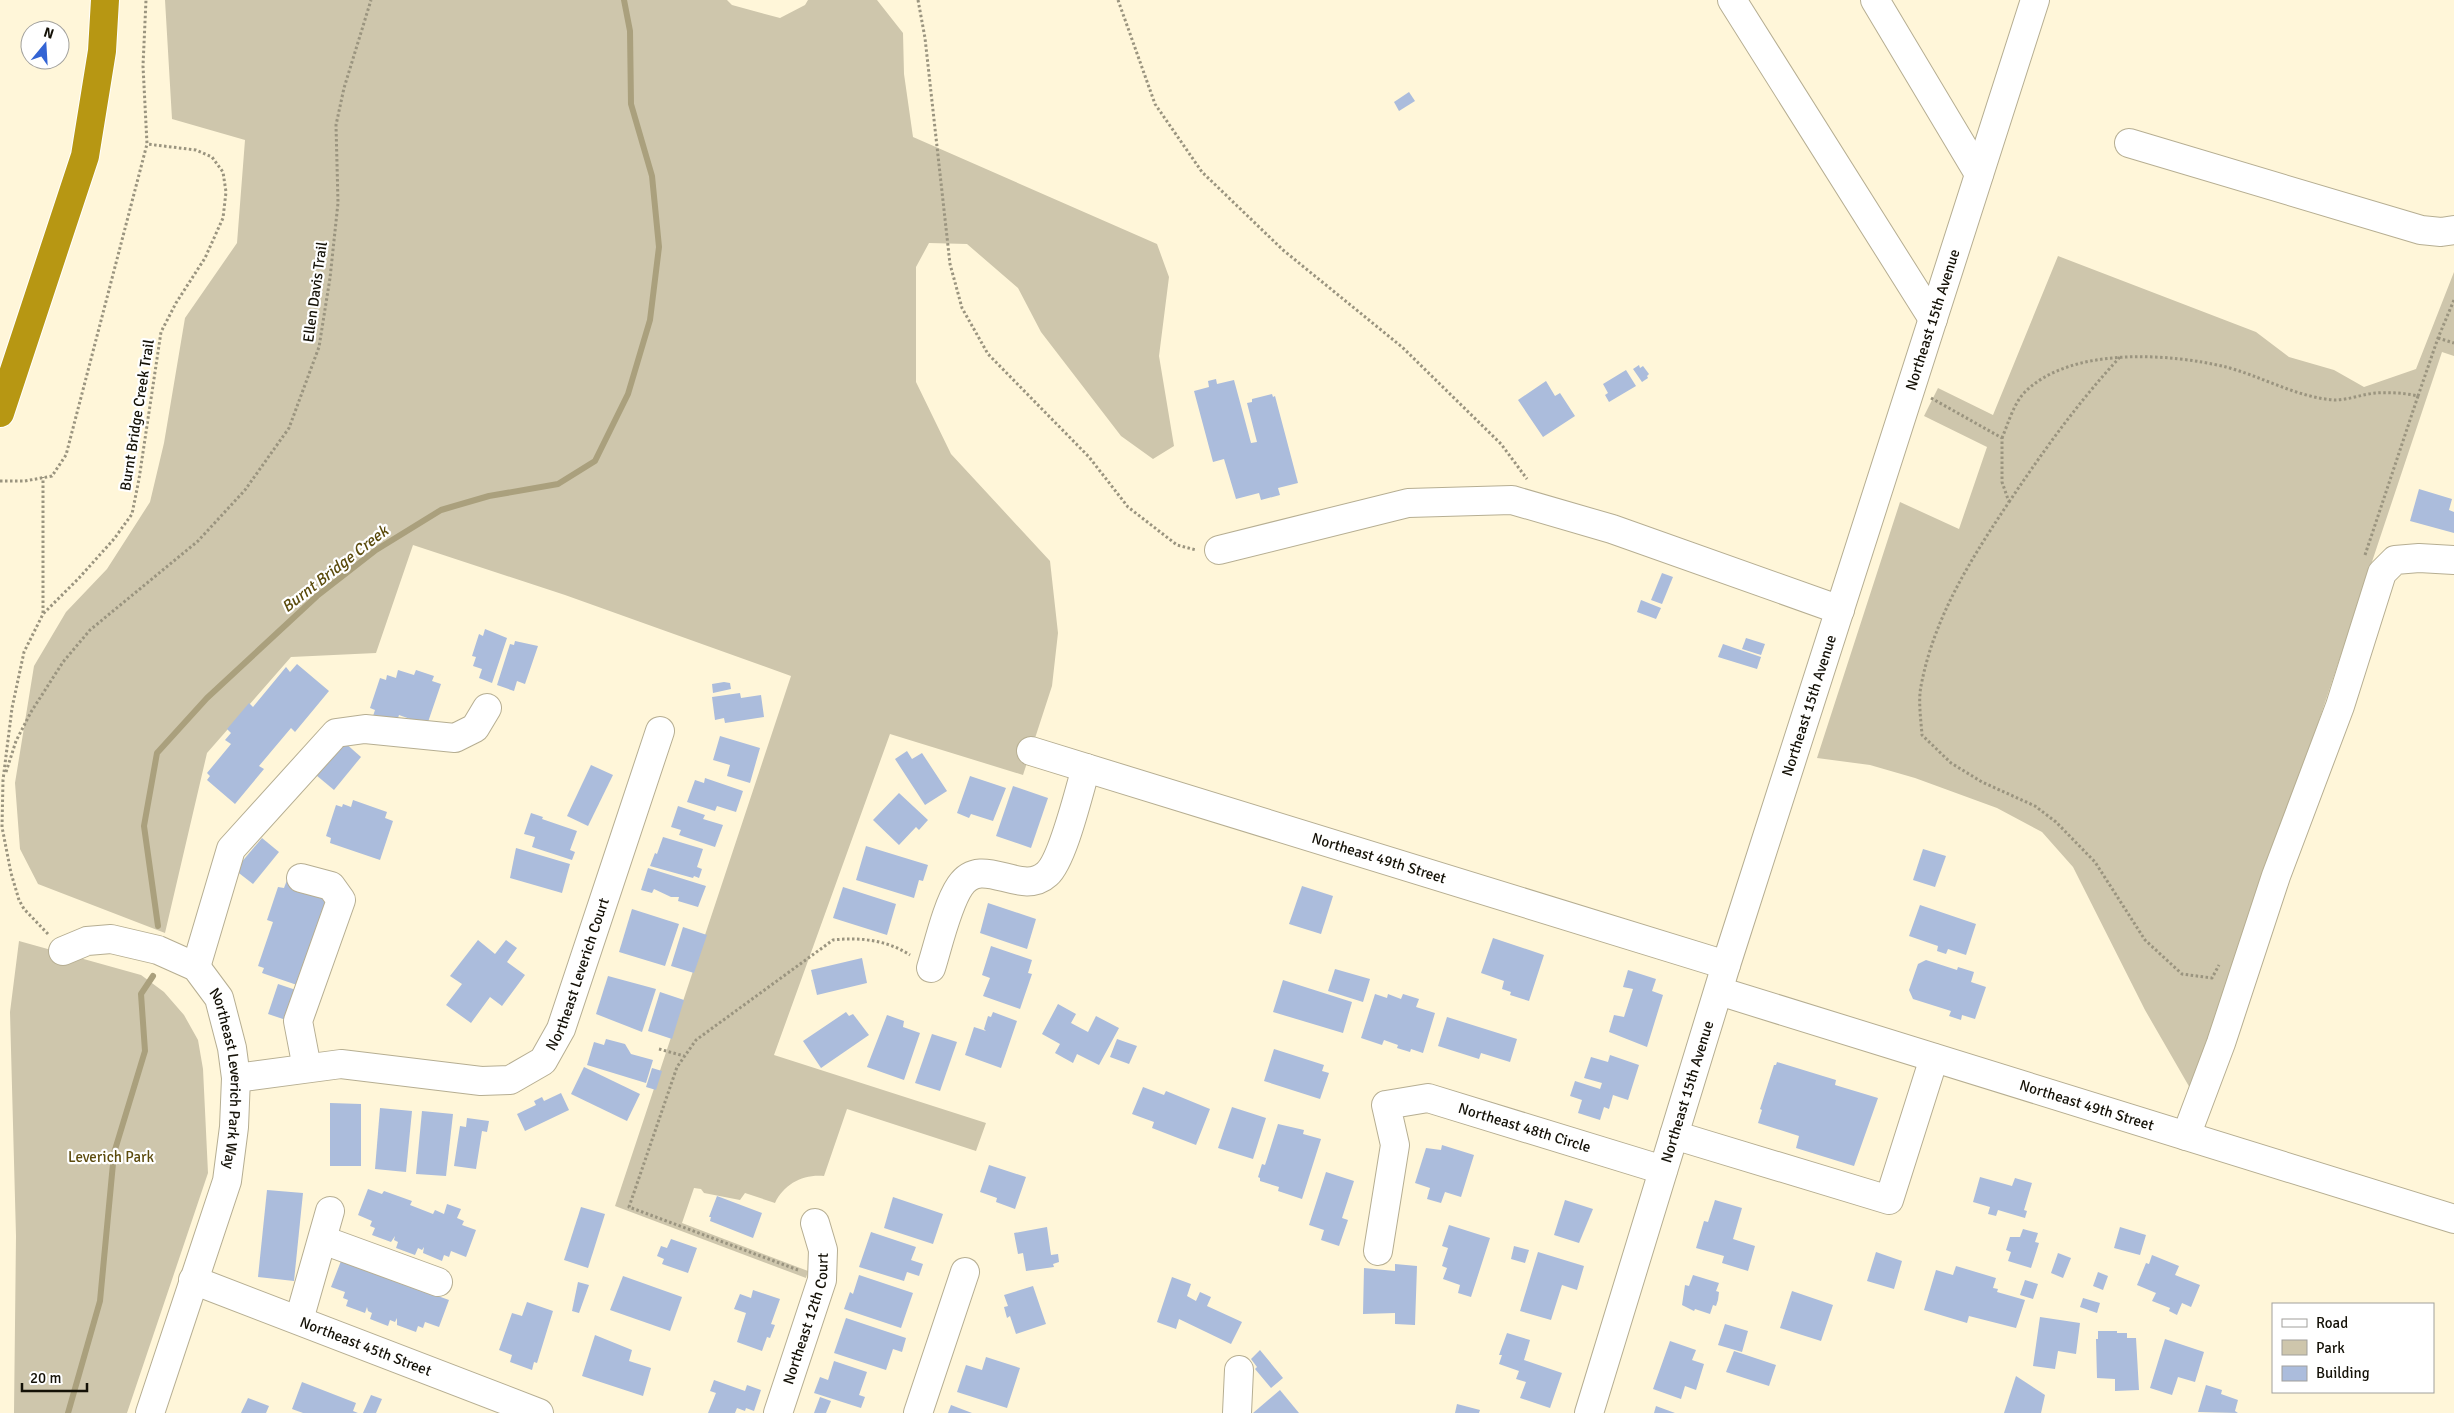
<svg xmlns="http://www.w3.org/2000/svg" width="2454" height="1413" font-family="Signika,sans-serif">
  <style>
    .green { fill: #cec6ac }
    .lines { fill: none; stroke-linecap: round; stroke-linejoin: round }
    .stream { stroke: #aaa07d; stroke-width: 6 }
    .building { fill: #abbcdc }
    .minor-casing { stroke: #b6ae92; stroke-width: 30 }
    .highway-casing { stroke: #fff; stroke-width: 30 }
    .path { stroke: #9a947f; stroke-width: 3; stroke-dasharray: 2.5 2.5; stroke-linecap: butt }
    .minor { stroke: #fff; stroke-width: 28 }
    .highway { stroke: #b79713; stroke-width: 28 }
    .labels { text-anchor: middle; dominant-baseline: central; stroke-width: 4.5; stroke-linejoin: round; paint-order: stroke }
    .street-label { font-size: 15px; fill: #141107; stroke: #fff }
    .park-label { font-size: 15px; fill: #5c4b0d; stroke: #fff }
    .water-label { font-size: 16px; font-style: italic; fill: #5a4a0b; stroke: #fff }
  </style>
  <rect width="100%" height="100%" fill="#fff6d9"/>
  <g class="green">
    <path d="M165,0H727L732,5L780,18L805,5L808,0H877L903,33L904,74L913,137L1157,244L1169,277L1159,356L1174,446L1153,459L1121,436L1041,332L1018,288L967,244L929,243L916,267V382L951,454L1050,561L1058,633L1052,686L1023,775L890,734L774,1055L986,1123L976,1151L847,1109L824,1176C803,1174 784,1184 775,1203L745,1193L740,1200L704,1193L701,1189L694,1188L682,1223L808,1271L806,1278L615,1206L791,676L565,595L413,545L376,653L291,657L207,753L165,933L38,884L20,849L15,783L34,666L66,612L107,569L150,502L164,443L185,318L237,243L245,140L172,119Z"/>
    <polygon points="2058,256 2256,332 2289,357 2334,370 2364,387 2416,369 2454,272 2454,356 2442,352 2194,1095 2145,1010 2073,867 2042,832 1997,808 1915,778 1870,765 1817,758 1900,502 1959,529 1987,447 1924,416 1938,388 1993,415"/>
    <polygon points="19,941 141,975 164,992 184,1015 198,1040 203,1069 208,1173 127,1413 14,1413 16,1236 10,1012"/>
  </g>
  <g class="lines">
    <g class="stream">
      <polyline points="158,926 144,826 157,753 207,698 317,596 376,550 441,510 489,496 558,484 595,461 628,394 650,320 659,247 652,176 631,104 630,31 624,0"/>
      <polyline points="68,1413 100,1301 114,1153 145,1051 141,994 153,976"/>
    </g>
  </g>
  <g class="building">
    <polygon points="1409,92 1415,101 1399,111 1394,102"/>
    <polygon points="1639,365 1640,368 1643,366 1649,374 1647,376 1648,378 1642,382 1633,369"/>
    <polygon points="1626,370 1636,386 1609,402 1605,395 1608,393 1603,384"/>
    <polygon points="1216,379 1217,384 1234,380 1251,443 1257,442 1247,403 1252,402 1252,399 1272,394 1273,397 1275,396 1298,483 1278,488 1280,495 1261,500 1259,493 1236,499 1224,459 1213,462 1194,391 1209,387 1208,381"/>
    <polygon points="1546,381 1555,396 1560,393 1575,416 1543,437 1518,400"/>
    <polygon points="2419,489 2452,499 2449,510 2454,512 2454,533 2410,521"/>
    <polygon points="1662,573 1673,577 1662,604 1651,600"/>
    <polygon points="1641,600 1661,608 1656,619 1637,612"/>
    <polygon points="485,629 507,638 492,683 479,678 482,669 473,666 476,657 472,656 479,634 483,636"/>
    <polygon points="1746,638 1765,644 1761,655 1742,649"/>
    <polygon points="515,641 538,646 525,684 517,681 514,691 497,685 510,644 514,645"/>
    <polygon points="1723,644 1761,657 1757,669 1718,657"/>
    <polygon points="297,664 329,691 295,732 291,728 259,766 264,769 235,804 207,780 210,776 207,773 231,744 225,740 231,733 227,729 249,703 253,707 286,667 290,672"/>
    <polygon points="398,670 414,675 416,670 434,676 432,681 441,684 427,725 399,715 396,724 373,716 375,710 370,708 380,678 386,680 387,675 396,678"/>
    <polygon points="724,682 730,683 731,689 713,693 712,684"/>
    <polygon points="740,693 741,698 761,695 764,717 725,723 724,718 715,720 712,697"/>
    <polygon points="720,736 760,748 750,783 727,776 730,765 713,760"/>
    <polygon points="344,742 361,757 334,790 316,775"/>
    <polygon points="907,751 912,759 922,753 947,791 925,805 895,759"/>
    <polygon points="591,765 613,775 588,826 567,816"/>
    <polygon points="970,776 1006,788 993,821 971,814 969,818 957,813"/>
    <polygon points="705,778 743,791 736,812 717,806 715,811 687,802 695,780 704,783"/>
    <polygon points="1013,786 1048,798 1031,848 996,836"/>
    <polygon points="899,793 928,820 919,830 916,827 899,845 873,820"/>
    <polygon points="353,800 387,812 385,818 393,821 380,860 330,843 331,838 326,836 336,805 342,807 343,804 351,807"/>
    <polygon points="678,806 705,815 703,819 723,825 715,847 679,835 681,830 671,827"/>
    <polygon points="531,813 543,817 542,819 577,831 570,850 575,852 572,860 532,847 535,837 524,834"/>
    <polygon points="663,837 703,849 697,867 702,869 699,878 694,876 693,878 650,866 655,853 657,854"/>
    <polygon points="262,838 279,852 253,884 235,870"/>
    <polygon points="866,846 928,865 923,881 919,880 914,898 856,880"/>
    <polygon points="516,848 570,864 562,893 510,878"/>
    <polygon points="1923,849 1946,856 1935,887 1913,880"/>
    <polygon points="648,868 706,886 698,907 678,901 679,897 671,897 654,889 652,893 641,890"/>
    <polygon points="287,880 328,894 297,985 262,973 264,968 258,966 273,922 267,920 278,887 284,888"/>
    <polygon points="1302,886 1333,896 1321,934 1289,924"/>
    <polygon points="843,887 896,904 887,935 833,918"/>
    <polygon points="988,903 1036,919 1027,949 980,933"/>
    <polygon points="1920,905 1976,924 1966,955 1948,949 1946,954 1937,951 1938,946 1909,936"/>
    <polygon points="632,909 679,924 665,966 619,952"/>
    <polygon points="683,927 707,935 694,973 671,966"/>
    <polygon points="1493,938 1544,955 1529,1001 1510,995 1511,992 1502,989 1504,981 1481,973"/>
    <polygon points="478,940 495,954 506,940 517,948 507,962 525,975 502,1006 490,997 471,1023 446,1005 462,984 450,976"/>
    <polygon points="991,946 1032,960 1028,973 1032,974 1020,1009 983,996 990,978 982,975"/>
    <polygon points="862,958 867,983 817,995 811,970"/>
    <polygon points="1926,960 1957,970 1958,967 1974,972 1971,982 1986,987 1975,1019 1962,1015 1961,1020 1949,1016 1951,1011 1913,999 1909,990 1918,964"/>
    <polygon points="1335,969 1370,979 1363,1002 1328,991"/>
    <polygon points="1628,970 1656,979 1652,991 1663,995 1647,1047 1609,1032 1614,1015 1624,1017 1633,989 1623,987"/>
    <polygon points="608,976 656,989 642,1032 596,1014"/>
    <polygon points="1283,980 1352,1002 1343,1033 1273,1012"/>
    <polygon points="278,984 299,991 289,1021 268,1014"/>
    <polygon points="660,992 684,1000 672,1039 648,1031"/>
    <polygon points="1375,994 1387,998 1388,994 1401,999 1403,994 1419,999 1416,1007 1435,1013 1423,1053 1411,1049 1410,1052 1397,1048 1398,1045 1384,1040 1382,1045 1361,1038"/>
    <polygon points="1058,1004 1076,1014 1071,1023 1088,1032 1096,1016 1119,1028 1099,1065 1077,1054 1073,1063 1055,1053 1060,1044 1042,1034"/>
    <polygon points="846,1012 849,1016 853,1014 869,1035 821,1068 803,1041"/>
    <polygon points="993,1012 1017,1021 1001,1068 965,1055 974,1027 986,1031 984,1029 988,1016 991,1017"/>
    <polygon points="887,1015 904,1021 903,1027 920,1033 904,1080 867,1067"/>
    <polygon points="1447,1017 1517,1039 1510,1062 1481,1053 1479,1059 1438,1046"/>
    <polygon points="932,1034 957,1042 940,1091 915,1083"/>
    <polygon points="606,1039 625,1044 631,1054 653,1060 646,1083 587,1065 594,1042 604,1045"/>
    <polygon points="1117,1039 1137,1046 1129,1064 1110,1057"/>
    <polygon points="1274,1049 1324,1065 1322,1071 1329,1073 1320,1099 1264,1081"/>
    <polygon points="1610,1055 1639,1065 1628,1100 1613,1095 1609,1109 1604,1107 1600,1120 1578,1113 1582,1100 1570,1096 1575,1081 1600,1089 1602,1083 1584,1078 1591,1057 1608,1062"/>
    <polygon points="1777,1062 1836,1080 1835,1085 1878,1098 1854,1166 1796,1148 1799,1136 1758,1123 1762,1110 1760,1109 1774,1065 1776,1065"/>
    <polygon points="584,1067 640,1094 627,1121 571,1094"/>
    <polygon points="652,1068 662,1071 656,1090 646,1087"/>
    <polygon points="1143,1087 1164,1095 1166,1091 1210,1109 1196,1145 1152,1128 1154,1122 1132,1114"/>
    <polygon points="561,1093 569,1110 525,1131 517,1114 536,1105 534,1101 542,1097 544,1101"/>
    <polygon points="330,1103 361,1104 361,1166 330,1166"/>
    <polygon points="1232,1107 1266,1118 1253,1159 1218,1148"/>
    <polygon points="380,1108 412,1111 406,1172 375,1169"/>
    <polygon points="422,1111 453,1114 446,1176 416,1174"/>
    <polygon points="467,1118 489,1121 487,1132 482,1131 476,1169 454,1166 460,1126 466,1127"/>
    <polygon points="1278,1124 1304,1130 1303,1134 1321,1139 1302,1199 1278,1191 1279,1187 1260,1181 1260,1178 1258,1177 1262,1164 1265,1165"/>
    <polygon points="1442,1145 1474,1155 1461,1197 1445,1192 1441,1203 1427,1199 1430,1188 1415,1183 1426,1148 1441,1150"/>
    <polygon points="989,1165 1026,1177 1015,1209 996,1202 997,1198 980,1192"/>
    <polygon points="1326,1172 1354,1181 1342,1218 1348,1220 1339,1246 1321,1240 1324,1230 1309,1225"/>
    <polygon points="1980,1177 2012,1186 2015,1178 2032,1183 2024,1210 2027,1211 2025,1218 1998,1210 1996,1216 1988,1214 1990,1207 1973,1202"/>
    <polygon points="368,1189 382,1194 384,1191 412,1201 410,1205 433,1214 435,1210 444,1214 447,1204 461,1209 457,1218 464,1221 462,1225 476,1230 466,1257 451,1251 449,1257 444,1255 442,1261 423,1253 424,1247 422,1250 418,1248 415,1255 396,1248 398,1242 394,1240 395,1236 391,1242 372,1235 375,1228 370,1226 372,1221 358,1215"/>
    <polygon points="267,1190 303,1193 294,1281 258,1277"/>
    <polygon points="717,1196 762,1213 753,1238 710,1221 711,1217 709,1217"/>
    <polygon points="893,1197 943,1214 933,1244 884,1228"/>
    <polygon points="1565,1200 1593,1209 1579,1243 1554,1235"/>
    <polygon points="1715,1200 1742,1208 1733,1239 1755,1246 1748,1271 1722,1263 1724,1256 1696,1248 1704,1221 1708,1222"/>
    <polygon points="581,1207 605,1214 588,1268 564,1260"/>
    <polygon points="1449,1225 1490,1238 1471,1297 1458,1293 1460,1285 1443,1279 1447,1268 1442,1266 1448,1248 1442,1246"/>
    <polygon points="1047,1227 1051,1255 1058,1254 1059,1262 1053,1264 1054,1267 1026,1271 1023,1253 1018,1254 1014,1233"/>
    <polygon points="2120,1227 2146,1235 2140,1255 2114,1248"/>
    <polygon points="2023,1229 2038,1233 2035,1242 2039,1243 2031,1268 2008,1261 2011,1252 2006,1250 2010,1237 2020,1237"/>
    <polygon points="871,1232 916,1247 911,1260 923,1264 919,1276 907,1272 904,1281 859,1267"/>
    <polygon points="671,1239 697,1248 688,1273 662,1264 664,1259 657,1256 661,1246 667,1248"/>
    <polygon points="1514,1246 1529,1250 1525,1263 1511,1259"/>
    <polygon points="1538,1252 1584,1266 1577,1290 1562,1285 1551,1320 1520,1311"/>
    <polygon points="1876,1252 1902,1261 1894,1289 1867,1281"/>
    <polygon points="2058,1253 2071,1258 2063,1278 2051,1273"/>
    <polygon points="2152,1255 2179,1266 2175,1275 2200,1285 2191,1307 2182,1303 2177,1315 2169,1311 2170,1308 2152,1301 2156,1293 2137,1285 2146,1263 2149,1264"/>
    <polygon points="341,1261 436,1291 435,1295 449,1300 439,1327 425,1322 423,1328 418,1326 416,1332 397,1325 397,1318 395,1322 390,1320 388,1326 370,1319 372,1313 368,1311 367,1307 365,1313 346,1306 348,1300 343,1298 345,1292 331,1287"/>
    <polygon points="1395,1264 1417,1266 1415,1325 1395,1324 1395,1313 1363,1314 1364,1268 1395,1271"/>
    <polygon points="1956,1266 1996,1278 1993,1288 1998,1289 1997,1292 2025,1300 2016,1328 1969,1316 1967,1323 1924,1310 1936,1270 1953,1275"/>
    <polygon points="2098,1272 2108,1276 2103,1290 2093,1286"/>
    <polygon points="859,1275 913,1293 901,1328 844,1309 850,1292 853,1294"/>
    <polygon points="1693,1275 1719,1283 1716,1291 1719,1292 1718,1300 1716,1306 1713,1305 1710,1314 1695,1309 1694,1311 1682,1305 1685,1285 1689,1286"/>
    <polygon points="623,1276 682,1297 670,1331 610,1310"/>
    <polygon points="1172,1277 1191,1284 1187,1296 1196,1301 1200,1292 1211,1297 1207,1306 1242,1322 1231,1344 1179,1319 1176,1329 1157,1322"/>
    <polygon points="2025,1280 2038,1284 2033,1299 2020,1295"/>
    <polygon points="578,1282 589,1285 579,1313 572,1311"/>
    <polygon points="1033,1286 1046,1324 1016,1334 1010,1316 1007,1318 1004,1307 1008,1306 1004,1295"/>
    <polygon points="753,1290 780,1299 771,1324 775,1325 770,1338 767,1337 762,1351 737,1342 746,1313 734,1309 740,1294 751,1298"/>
    <polygon points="1792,1291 1833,1305 1821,1341 1780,1328"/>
    <polygon points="2083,1298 2100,1303 2097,1313 2080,1307"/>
    <polygon points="527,1302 553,1311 537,1363 534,1362 532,1370 510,1362 512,1355 499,1350 512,1313 522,1316"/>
    <polygon points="2040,1317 2080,1323 2076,1354 2058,1351 2055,1369 2033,1366"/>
    <polygon points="846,1318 906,1338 902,1352 893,1349 886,1370 834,1353"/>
    <polygon points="1725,1324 1748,1331 1742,1352 1718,1345"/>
    <polygon points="2098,1331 2117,1331 2117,1333 2127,1333 2127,1338 2136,1338 2139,1390 2115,1391 2115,1379 2097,1378 2096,1339 2098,1339"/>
    <polygon points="1507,1333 1530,1340 1524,1360 1562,1373 1550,1408 1520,1398 1526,1382 1516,1379 1519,1371 1499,1364 1502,1355 1499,1355"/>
    <polygon points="595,1335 632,1350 629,1361 651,1368 643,1396 582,1376"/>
    <polygon points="2165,1339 2204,1352 2195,1382 2178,1377 2172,1395 2150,1388"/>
    <polygon points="1670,1341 1696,1350 1692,1360 1704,1364 1696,1390 1685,1386 1681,1399 1653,1389"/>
    <polygon points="1260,1350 1283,1378 1271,1388 1255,1369 1257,1367 1251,1359"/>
    <polygon points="1734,1351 1776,1365 1769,1386 1726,1372"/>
    <polygon points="986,1357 1020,1368 1007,1408 957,1392 966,1365 982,1370"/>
    <polygon points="834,1361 867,1372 859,1395 865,1397 861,1408 814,1393 820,1377 828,1380"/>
    <polygon points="2016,1376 2045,1395 2041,1413 2004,1413"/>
    <polygon points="714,1380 745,1391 747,1385 761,1390 754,1411 746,1408 745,1411 737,1408 735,1413 708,1413 716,1393 710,1391"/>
    <polygon points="302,1382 356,1403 353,1411 358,1413 303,1413 292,1409"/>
    <polygon points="2206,1385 2222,1390 2221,1394 2238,1400 2235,1411 2238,1413 2198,1412"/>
    <polygon points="1280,1390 1299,1413 1253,1413"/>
    <polygon points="371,1395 382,1399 376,1413 363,1413"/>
    <polygon points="820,1397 831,1401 826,1413 814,1413"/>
    <polygon points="248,1398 269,1406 266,1413 241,1413"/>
    <polygon points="1457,1404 1480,1410 1479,1413 1455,1413"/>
    <polygon points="951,1405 972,1413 948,1413"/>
    <polygon points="1656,1406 1675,1413 1654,1413"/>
  </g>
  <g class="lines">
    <defs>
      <g id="minor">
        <polyline points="1732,0 1933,319"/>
        <polyline points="1875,0 1979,174"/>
        <polyline points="2129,143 2421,230 2441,232 2454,230"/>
        <polyline points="1219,550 1408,503 1512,500 1612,529 1840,610"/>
        <path id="s1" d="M1031,751L1726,965"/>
        <polyline points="301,878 331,886 341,900 298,1021 307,1068"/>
        <path id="s2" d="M63,951L87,941L111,939L158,950L196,967L219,998L232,1048L236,1078L234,1127L227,1181L150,1413"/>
        <polyline points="196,967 231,849 336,733 365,729 455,738 475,728 487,708"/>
        <path d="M931,968C938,946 947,905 960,886C982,853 1021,898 1047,874C1063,860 1079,791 1086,768"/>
        <path id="s3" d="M1719,991L2454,1219"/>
        <path id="s4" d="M236,1078L341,1064L481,1081L510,1080L543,1061L561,1029L660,731"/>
        <polyline points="1674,1135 1889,1200 1934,1058"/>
        <polyline points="2186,1136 2221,1043 2276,876 2340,706 2382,573 2395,560 2419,558 2454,560"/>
        <polyline points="323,1240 438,1282"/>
        <path id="s5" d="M1378,1251L1395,1145L1386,1105L1428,1098L1663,1170"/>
        <path id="s6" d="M193,1280L539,1413"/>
        <polyline points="299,1320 330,1211"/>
        <path id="s7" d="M778,1413L822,1280L823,1250L815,1223"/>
        <polyline points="918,1413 965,1272"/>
        <polyline points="1237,1413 1239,1370"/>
        <path id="s8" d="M1589,1413L1726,965L2035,0"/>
      </g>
      <polyline id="highway" points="0,413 85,156 102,51 105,0"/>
    </defs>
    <use href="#minor" class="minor-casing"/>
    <use href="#highway" class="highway-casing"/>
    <g class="path">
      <polyline points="918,0 925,38 950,264 962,308 988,354 1089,457 1128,507 1177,545 1196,550"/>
      <polyline points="1118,0 1155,104 1202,172 1283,250 1402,347 1501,444 1527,479"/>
      <polyline points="2438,338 2454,343"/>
      <polyline points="2418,396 2438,338 2454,300"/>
      <path d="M1931,398L2002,438V482L2009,502C1971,559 1934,617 1921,686C1918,701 1921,720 1922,735L1951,763L1982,782L2035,806L2056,822L2095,862L2145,940L2182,974L2212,978L2219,965"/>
      <path d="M2002,438C2008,424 2014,402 2026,391C2071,347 2169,353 2226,367C2261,376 2298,398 2335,400C2348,400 2363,394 2376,393C2390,392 2404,393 2418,396L2365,555"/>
      <polyline points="0,481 25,481 52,476 66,455 147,144 143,66 146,0"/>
      <path d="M2009,502C2044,450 2079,401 2121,356"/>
      <polyline points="43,613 43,477"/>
      <polyline points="6,772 16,741 31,712 63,662 90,630 198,541 245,490 289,428 319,347 330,278 338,203 336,125 344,88 371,0"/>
      <polyline points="48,934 24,909 19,900 11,873 2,827 3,780 12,708 24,652 43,614 79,578 114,539 132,514 139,479 161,332 176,303 205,258 223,218 226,192 223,172 212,157 196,150 147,144"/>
      <polyline points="659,1049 684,1056"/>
      <path d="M798,1270L629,1207L677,1067L696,1040L833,940C860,937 887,940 910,955"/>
    </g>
    <use href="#minor" class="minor"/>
    <use href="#highway" class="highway"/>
  </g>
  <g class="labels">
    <g class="street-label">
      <text transform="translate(315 292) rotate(-82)">Ellen Davis Trail</text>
      <text stroke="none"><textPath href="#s8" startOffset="1146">Northeast 15th Avenue</textPath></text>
      <text transform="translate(137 415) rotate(-81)">Burnt Bridge Creek Trail</text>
      <text stroke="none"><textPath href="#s8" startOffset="741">Northeast 15th Avenue</textPath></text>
      <text stroke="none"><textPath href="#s1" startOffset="364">Northeast 49th Street</textPath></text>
      <text stroke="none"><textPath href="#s4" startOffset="408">Northeast Leverich Court</textPath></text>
      <text stroke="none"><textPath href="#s2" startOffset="260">Northeast Leverich Park Way</textPath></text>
      <text stroke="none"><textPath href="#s8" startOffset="336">Northeast 15th Avenue</textPath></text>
      <text stroke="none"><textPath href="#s3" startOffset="385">Northeast 49th Street</textPath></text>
      <text stroke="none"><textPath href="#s5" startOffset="292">Northeast 48th Circle</textPath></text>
      <text stroke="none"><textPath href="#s7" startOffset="99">Northeast 12th Court</textPath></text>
      <text stroke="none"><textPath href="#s6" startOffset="185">Northeast 45th Street</textPath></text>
    </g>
    <g class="park-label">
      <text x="111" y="1157">Leverich Park</text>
    </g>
    <g class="water-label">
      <text transform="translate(335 569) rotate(-38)">Burnt Bridge Creek</text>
    </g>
  </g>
  <rect x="2272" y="1303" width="162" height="90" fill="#ffffff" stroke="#a1a09c"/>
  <rect x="2282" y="1319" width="25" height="8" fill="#ffffff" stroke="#a1a09c"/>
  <text x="2316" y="1328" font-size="15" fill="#141107">Road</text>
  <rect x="2282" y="1340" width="25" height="15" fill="#cec6ac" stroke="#a1a09c"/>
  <text x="2316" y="1353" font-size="15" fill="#141107">Park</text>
  <rect x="2282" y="1366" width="25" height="15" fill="#abbcdc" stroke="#a1a09c"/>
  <text x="2316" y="1378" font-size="15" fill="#141107">Building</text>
  <g transform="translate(45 45) rotate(18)"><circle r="24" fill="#ffffff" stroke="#a1a09c"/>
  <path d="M0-4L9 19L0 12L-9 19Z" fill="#3364d4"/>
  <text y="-8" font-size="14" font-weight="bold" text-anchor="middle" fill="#141107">N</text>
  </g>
  <path d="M22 1383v8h65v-8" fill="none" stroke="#141107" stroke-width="2.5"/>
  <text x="30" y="1383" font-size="15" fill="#141107" stroke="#ffffff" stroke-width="4" paint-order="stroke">20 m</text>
</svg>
